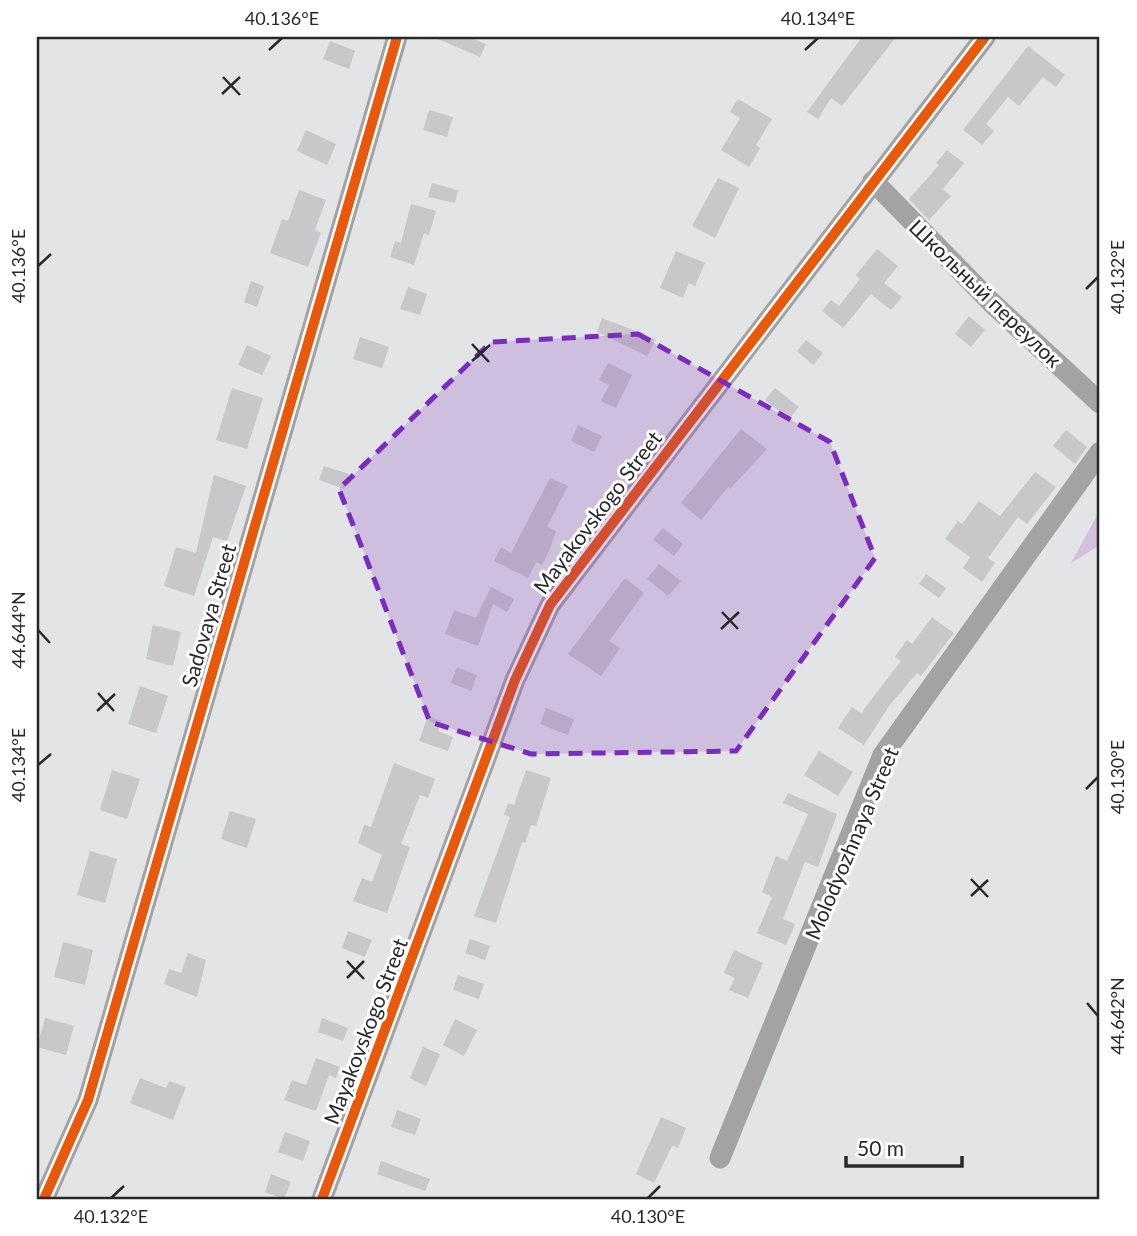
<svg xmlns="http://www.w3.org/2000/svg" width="1137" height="1236" font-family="Lato,sans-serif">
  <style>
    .green { fill: #d4bfdc }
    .building { fill: #c8c7c9 }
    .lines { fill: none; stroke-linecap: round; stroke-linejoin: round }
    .minor { stroke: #a3a3a5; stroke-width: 21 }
    .cycleway-casing { stroke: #fff; stroke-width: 15 }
    .cycleway { stroke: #e8590c; stroke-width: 10 }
    .marked { fill: #7b2cbf; fill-opacity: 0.2; stroke: #7b2cbf; stroke-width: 5; stroke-dasharray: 14 9; stroke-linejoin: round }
    .ticks { fill: none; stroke: #272829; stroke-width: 2.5 }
    .labels { text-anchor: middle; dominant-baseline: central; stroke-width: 6; stroke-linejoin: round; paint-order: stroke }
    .street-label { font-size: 21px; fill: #272829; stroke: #fff }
    .neatline { fill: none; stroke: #272829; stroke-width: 2.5 }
    .ticks-label { font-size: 18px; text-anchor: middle; fill: #272829 }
  </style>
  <rect width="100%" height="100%" fill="#e3e4e6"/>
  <polygon class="green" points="1100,510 1100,545 1071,563"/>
  <g class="building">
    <polygon points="433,37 468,37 486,44 480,57"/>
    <polygon points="862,37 896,37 842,106 831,98 818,119 807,112"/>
    <polygon points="330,41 355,51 349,69 323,59"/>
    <polygon points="1028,46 1065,75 1056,87 1043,77 1019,106 1008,97 986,124 994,131 982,145 963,130"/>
    <polygon points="738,99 772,119 756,145 760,148 749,167 721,150 740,118 730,112"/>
    <polygon points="429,110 453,117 447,137 423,130"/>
    <polygon points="306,130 336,144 327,165 297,151"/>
    <polygon points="947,150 964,163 943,189 951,196 929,220 909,199 939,165 936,163"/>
    <polygon points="718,178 739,188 715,238 692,226"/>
    <polygon points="432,183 458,190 455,203 428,197"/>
    <polygon points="299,190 326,200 315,230 321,233 308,267 270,253 282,219 288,221"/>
    <polygon points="411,204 436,211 429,235 424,233 414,265 390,257 395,241 401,243"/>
    <polygon points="877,249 898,266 884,283 902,297 891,310 871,294 843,328 822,311 831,300 839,306 860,279 856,275"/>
    <polygon points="676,251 705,263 695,286 689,283 683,298 660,288"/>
    <polygon points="251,281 264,286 257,307 244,302"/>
    <polygon points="408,287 427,294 420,315 400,309"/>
    <polygon points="969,316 985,330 971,347 955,334"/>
    <polygon points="602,318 656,339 647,356 597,332"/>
    <polygon points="360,337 389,347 382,368 353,359"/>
    <polygon points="806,340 823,353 813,365 797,351"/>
    <polygon points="247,345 271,356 262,375 238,365"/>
    <polygon points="608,363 632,375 616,408 601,401 609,385 599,380"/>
    <polygon points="232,388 263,398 247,449 216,440"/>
    <polygon points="775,388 799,407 789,419 765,400"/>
    <polygon points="578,425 602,436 594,452 571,441"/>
    <polygon points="741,429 767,449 730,489 728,487 701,520 681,503"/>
    <polygon points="1066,430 1087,447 1075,464 1053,446"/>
    <polygon points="324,466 349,474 344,489 319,480"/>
    <polygon points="1035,472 1056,487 1027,524 1018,517 988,558 995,563 982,582 963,568 970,557 945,539 958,521 962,524 979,501 1000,516"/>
    <polygon points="214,475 246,486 227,541 213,537 194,596 164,586 176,547 196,553"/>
    <polygon points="550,478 568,486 547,527 556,531 549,551 542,565 536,562 528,578 494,561 501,547 511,553"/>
    <polygon points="663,528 683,544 674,556 653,540"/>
    <polygon points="659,564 681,581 668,596 647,579"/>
    <polygon points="926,574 946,588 939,598 919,584"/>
    <polygon points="625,578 644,593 609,641 620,648 601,676 568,654"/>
    <polygon points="491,587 514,599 507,612 493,604 478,646 445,634 454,610 476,618"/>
    <polygon points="932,617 954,633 921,676 917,673 889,706 864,745 838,728 852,707 861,713 901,661 895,657 907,640 912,644"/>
    <polygon points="153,625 181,632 173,666 146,659"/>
    <polygon points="457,667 477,675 471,691 451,683"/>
    <polygon points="140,686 168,696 156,733 128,724"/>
    <polygon points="546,708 574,719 568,735 540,724"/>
    <polygon points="428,716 441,721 438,731 453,737 448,751 419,741"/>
    <polygon points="819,751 853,772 838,796 804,775"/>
    <polygon points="394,763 435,779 428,798 420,795 401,844 410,847 387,913 353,901 362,878 372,882 382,855 358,843 364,825 371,827"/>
    <polygon points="112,770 140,779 127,819 100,810"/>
    <polygon points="526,770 551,778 536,826 531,825 525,843 522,842 496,923 474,916 510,817 504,815 508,803 514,805"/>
    <polygon points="788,793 837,814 818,867 805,862 783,919 795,924 786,945 757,933 772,897 762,892 776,856 787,861 808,814 783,803"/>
    <polygon points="230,811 256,819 247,848 221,839"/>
    <polygon points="90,851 117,859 105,903 77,895"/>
    <polygon points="348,931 372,940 365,957 342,948"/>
    <polygon points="470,939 490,946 485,960 465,953"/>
    <polygon points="63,942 93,950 85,985 54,977"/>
    <polygon points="734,950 763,963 748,998 729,990 735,978 724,973"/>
    <polygon points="188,953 206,960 197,997 164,984 169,969 181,973"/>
    <polygon points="458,975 484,984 479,999 453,990"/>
    <polygon points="45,1018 74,1026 66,1055 37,1047"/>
    <polygon points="322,1018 348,1028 343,1041 318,1032"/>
    <polygon points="455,1019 477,1030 464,1056 443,1045"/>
    <polygon points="423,1047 440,1054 426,1086 410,1078"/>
    <polygon points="316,1058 340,1067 336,1078 329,1075 316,1111 284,1100 292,1080 306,1085"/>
    <polygon points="140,1078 166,1088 169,1081 186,1087 173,1120 130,1103"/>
    <polygon points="397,1110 421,1119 415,1135 391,1127"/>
    <polygon points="661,1117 686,1128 678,1148 672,1146 654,1183 636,1174"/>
    <polygon points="285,1132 310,1141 303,1161 278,1152"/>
    <polygon points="381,1161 430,1179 425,1191 377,1174"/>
    <polygon points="271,1174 291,1182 284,1199 265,1192"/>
  </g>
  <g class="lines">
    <g class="minor">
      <polyline points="873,181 992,303 1100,403"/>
      <polyline points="720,1158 883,755 1100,452"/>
      <polyline points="44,1199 88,1100 397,37"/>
      <polyline points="322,1199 515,680 550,605 985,37"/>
    </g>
    <defs>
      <g id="cycleway">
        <polyline points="44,1199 88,1100 397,37"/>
        <polyline points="322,1199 515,680 550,605 985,37"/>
      </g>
    </defs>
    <use href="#cycleway" class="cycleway-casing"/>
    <use href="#cycleway" class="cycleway"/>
  </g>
  <path class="marked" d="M638,334L830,442L875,558L736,751L531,754L430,722L339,489L491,342Z"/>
  <path class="ticks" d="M269,50L282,38M805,50L818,38M223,77L240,95M222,94L240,77M38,266L51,254M1086,289L1098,277M472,344L489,362M472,361L490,345M722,612L738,629M721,629L739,612M38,630L50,643M98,693L114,711M97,711L115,694M38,765L51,754M1086,789L1098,777M971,879L988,897M971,896L988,880M347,961L364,979M347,978L364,961M1087,1003L1098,1016M111,1198L124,1186M648,1198L660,1186"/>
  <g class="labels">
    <g class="street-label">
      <text transform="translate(986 293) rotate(44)">Школьный переулок</text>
      <text transform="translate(597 512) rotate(-53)">Mayakovskogo Street</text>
      <text transform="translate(208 615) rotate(-74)">Sadovaya Street</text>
      <text transform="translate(851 843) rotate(-67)">Molodyozhnaya Street</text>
      <text transform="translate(365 1031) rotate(-69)">Mayakovskogo Street</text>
    </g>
  </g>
  <rect width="1137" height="1236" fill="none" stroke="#ffffff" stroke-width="77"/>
  <path d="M846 1156v10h116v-10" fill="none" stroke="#272829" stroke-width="3.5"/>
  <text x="857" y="1156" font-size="21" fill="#272829" stroke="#ffffff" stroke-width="5" paint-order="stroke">50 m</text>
  <rect x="38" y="38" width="1060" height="1160" class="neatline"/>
  <g class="ticks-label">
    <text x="282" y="25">40.136°E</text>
    <text x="818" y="25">40.134°E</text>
    <text transform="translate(19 266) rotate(-90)" y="6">40.136°E</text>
    <text transform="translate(1118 277) rotate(-90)" y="6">40.132°E</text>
    <text transform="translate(19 630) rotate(-90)" y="6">44.644°N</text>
    <text transform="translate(19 765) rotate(-90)" y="6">40.134°E</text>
    <text transform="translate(1118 777) rotate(-90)" y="6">40.130°E</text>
    <text transform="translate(1118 1016) rotate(-90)" y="6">44.642°N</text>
    <text x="111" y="1223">40.132°E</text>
    <text x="648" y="1223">40.130°E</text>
  </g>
</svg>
